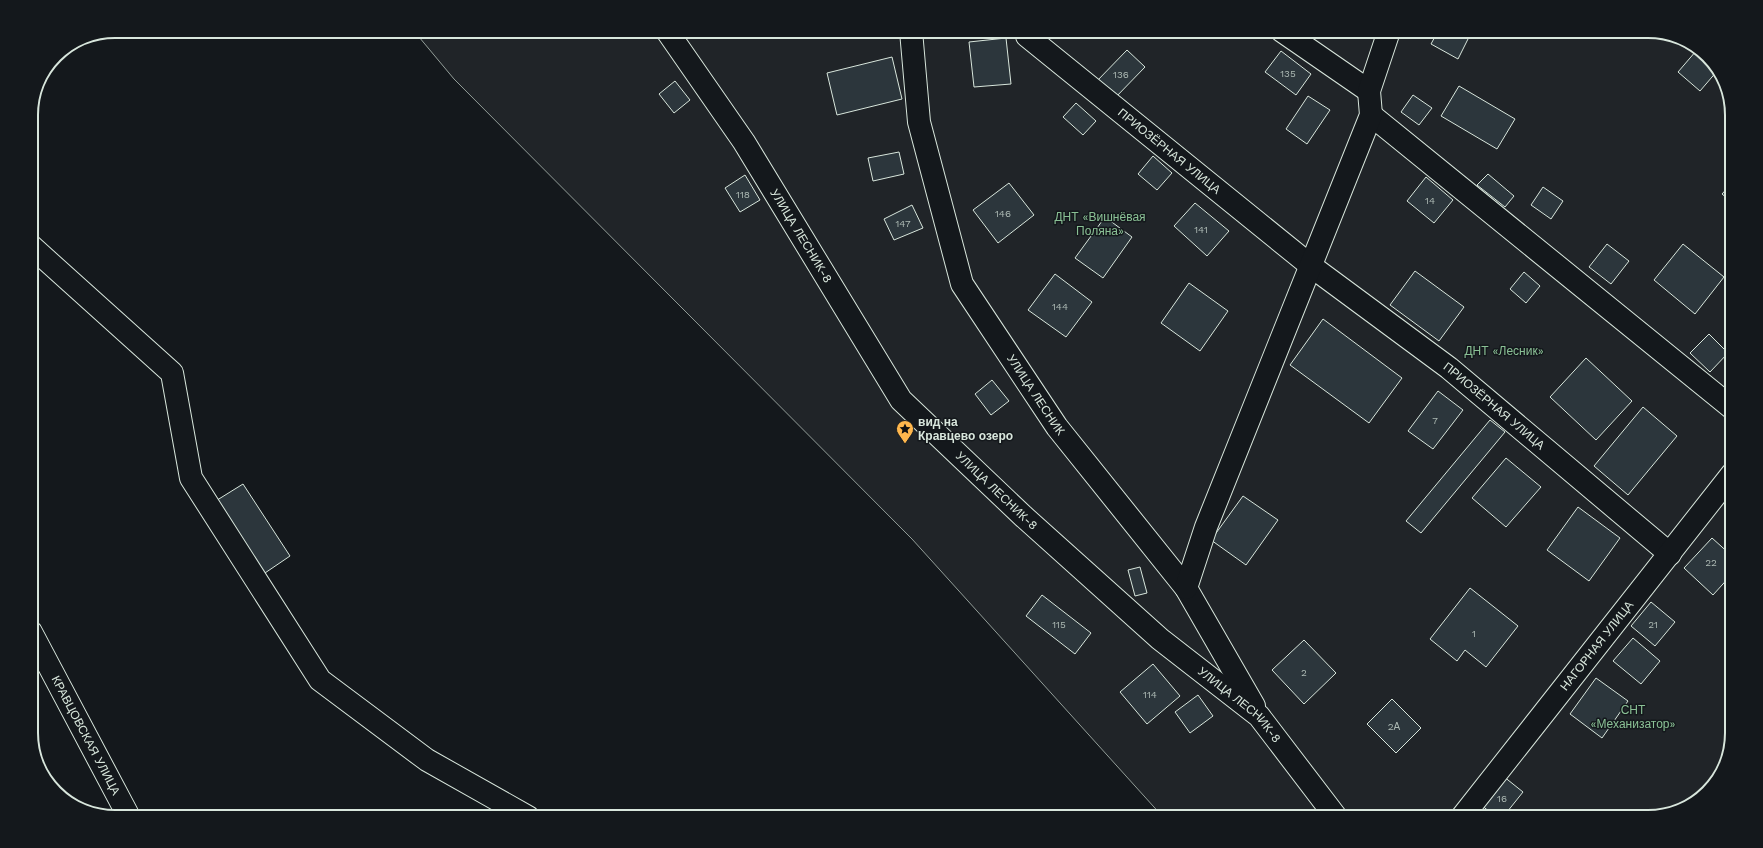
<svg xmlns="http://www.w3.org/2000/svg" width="1763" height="848" font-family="'Work Sans',sans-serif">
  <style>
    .green { fill: #202428; stroke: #939e99 }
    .building { fill: #2c363c; stroke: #d8e6dc }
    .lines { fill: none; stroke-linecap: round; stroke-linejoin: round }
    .minor-casing { stroke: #d8e6dc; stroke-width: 24 }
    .minor { stroke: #14181c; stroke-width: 22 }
    .labels { text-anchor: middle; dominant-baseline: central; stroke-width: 3; stroke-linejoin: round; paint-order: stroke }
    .number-label { font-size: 10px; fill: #adbab4 }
    .street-label { font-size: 12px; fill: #d8e6dc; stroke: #14181c }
    .park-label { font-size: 12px; fill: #8ac095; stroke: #14181c }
    .poi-label { font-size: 12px; font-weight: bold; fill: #d8e6dc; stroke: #14181c; text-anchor: start }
    .rim { fill: none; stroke: #d8e6dc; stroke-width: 2 }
  </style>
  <rect width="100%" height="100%" fill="#14181c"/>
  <polygon class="green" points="414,31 1648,31 1685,40 1718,68 1732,110 1732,733 1723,770 1694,803 1648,817 1163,817 912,539 454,79"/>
  <g class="building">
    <polygon points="1438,31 1472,31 1458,59 1431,44"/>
    <polygon points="1006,38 1011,84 974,87 969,42"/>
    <polygon points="1127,50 1145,67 1114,99 1096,82"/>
    <polygon points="1281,51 1311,74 1296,95 1265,72"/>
    <polygon points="1696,51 1718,70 1700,91 1678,72"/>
    <polygon points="892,57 902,99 837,115 827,73"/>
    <polygon points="675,81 690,100 674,113 659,94"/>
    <polygon points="1459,86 1515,119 1497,149 1441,116"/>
    <polygon points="1413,95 1432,108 1419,125 1401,112"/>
    <polygon points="1308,96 1330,110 1307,144 1286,129"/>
    <polygon points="1076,103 1096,121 1083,135 1063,117"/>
    <polygon points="899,152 904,174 873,181 868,158"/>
    <polygon points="1153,156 1172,173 1157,190 1138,174"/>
    <polygon points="1488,174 1514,196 1505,207 1477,185"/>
    <polygon points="745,175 760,200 740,212 725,188"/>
    <polygon points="1426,177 1453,200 1434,223 1407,201"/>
    <polygon points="1009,183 1034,215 998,243 973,210"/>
    <polygon points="1732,183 1732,202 1722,194"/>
    <polygon points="1543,187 1563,201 1551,219 1531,205"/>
    <polygon points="1195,203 1229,231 1207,256 1174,226"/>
    <polygon points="912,205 923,228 894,240 884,219"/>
    <polygon points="1105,217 1132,237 1103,278 1075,258"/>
    <polygon points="1607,244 1629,261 1611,284 1589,267"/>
    <polygon points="1683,244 1724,277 1695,314 1654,280"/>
    <polygon points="1415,271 1464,307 1439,341 1390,305"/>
    <polygon points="1524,272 1540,286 1526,303 1510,289"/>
    <polygon points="1055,274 1092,302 1066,337 1028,310"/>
    <polygon points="1189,283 1228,311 1200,351 1161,323"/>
    <polygon points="1323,319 1402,378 1369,423 1290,365"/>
    <polygon points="1709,334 1728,353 1710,372 1690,353"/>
    <polygon points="1586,358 1632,401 1596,440 1550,397"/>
    <polygon points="992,380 1009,401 991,415 975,394"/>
    <polygon points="1438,391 1463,410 1433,449 1408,431"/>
    <polygon points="1643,407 1677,436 1628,495 1594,466"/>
    <polygon points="1490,420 1505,432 1421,533 1406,521"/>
    <polygon points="1506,458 1541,487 1506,527 1472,498"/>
    <polygon points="243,484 290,556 262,575 214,502"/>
    <polygon points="1243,496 1278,520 1246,565 1211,540"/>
    <polygon points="1578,507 1620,538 1589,581 1547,550"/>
    <polygon points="1732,522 1732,535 1725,529"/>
    <polygon points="1712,538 1732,556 1732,574 1713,595 1684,568"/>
    <polygon points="1140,567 1147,593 1135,596 1128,570"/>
    <polygon points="1470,588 1518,626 1486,667 1465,650 1457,661 1430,639"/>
    <polygon points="1042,595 1091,633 1075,654 1026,616"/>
    <polygon points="1651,602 1675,622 1655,646 1631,626"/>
    <polygon points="1633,638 1660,661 1641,684 1613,661"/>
    <polygon points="1304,640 1336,673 1304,704 1272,670"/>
    <polygon points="1153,664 1180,696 1147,724 1120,692"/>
    <polygon points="1596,678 1628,701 1602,738 1570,714"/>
    <polygon points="1198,695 1213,716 1190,733 1175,712"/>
    <polygon points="1392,699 1421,728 1396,753 1367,724"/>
    <polygon points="1503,776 1523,792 1503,817 1496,817 1480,804"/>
  </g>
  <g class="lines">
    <defs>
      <g id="minor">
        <path id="s1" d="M667,31L744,142L901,400L1023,516L1160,639L1259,716L1336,817"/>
        <path id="s2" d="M911,31L919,122L962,284L1057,427L1186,588L1254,706"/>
        <polyline points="1282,31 1369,91"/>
        <path id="s3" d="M1027,36L1311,266L1449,368L1670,554"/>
        <polyline points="1371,115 1732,408"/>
        <polyline points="31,246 172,373 191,478 320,680 427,760 528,817"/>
        <polyline points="1186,588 1206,527 1371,115 1369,91 1389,31"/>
        <path id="s4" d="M31,632L129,817"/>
        <path id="s5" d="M1462,817L1732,474"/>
      </g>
    </defs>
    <use href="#minor" class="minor-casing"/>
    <use href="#minor" class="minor"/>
  </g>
  <defs>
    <symbol id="sight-pin" viewBox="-11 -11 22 30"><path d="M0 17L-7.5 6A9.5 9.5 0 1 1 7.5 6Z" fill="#ffb74d" stroke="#14181c"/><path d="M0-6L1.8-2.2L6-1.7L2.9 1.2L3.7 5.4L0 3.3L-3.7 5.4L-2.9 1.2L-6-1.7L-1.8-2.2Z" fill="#111"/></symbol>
  </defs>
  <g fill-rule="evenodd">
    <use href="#sight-pin" x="895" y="419" width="20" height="27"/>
  </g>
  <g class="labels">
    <g class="number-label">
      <text x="1288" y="73">135</text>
      <text x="1121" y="74">136</text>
      <text x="743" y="194">118</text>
      <text x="1430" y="200">14</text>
      <text x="1003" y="213">146</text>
      <text x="903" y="223">147</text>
      <text x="1201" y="229">141</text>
      <text x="1060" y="306">144</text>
      <text x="1435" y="420">7</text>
      <text x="1711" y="562">22</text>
      <text x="1059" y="624">115</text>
      <text x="1653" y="624">21</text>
      <text x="1474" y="633">1</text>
      <text x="1304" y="672">2</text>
      <text x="1150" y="694">114</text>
      <text x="1394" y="726">2А</text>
      <text x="1502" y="798">16</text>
    </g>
    <g class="street-label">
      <text stroke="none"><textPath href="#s3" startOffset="183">ПРИОЗЁРНАЯ УЛИЦА</textPath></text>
      <text stroke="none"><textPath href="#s1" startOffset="245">УЛИЦА ЛЕСНИК-8</textPath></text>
      <text stroke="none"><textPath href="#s2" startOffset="392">УЛИЦА ЛЕСНИК</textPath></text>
      <text stroke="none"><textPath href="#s3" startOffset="596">ПРИОЗЁРНАЯ УЛИЦА</textPath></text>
      <text stroke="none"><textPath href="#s1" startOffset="569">УЛИЦА ЛЕСНИК-8</textPath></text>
      <text stroke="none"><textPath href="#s5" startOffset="218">НАГОРНАЯ УЛИЦА</textPath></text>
      <text stroke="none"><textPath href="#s1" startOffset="893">УЛИЦА ЛЕСНИК-8</textPath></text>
      <text stroke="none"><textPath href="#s4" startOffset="117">КРАВЦОВСКАЯ УЛИЦА</textPath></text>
    </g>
    <g class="park-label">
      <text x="1100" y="217">ДНТ «Вишнёвая<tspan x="1100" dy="14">Поляна»</tspan></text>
      <text x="1504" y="351">ДНТ «Лесник»</text>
      <text x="1633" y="710">СНТ<tspan x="1633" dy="14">«Механизатор»</tspan></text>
    </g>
    <g class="poi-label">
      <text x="918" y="422">вид на<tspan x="918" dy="14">Кравцево озеро</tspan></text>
    </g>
  </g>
  <path d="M0 0H1763V848H0ZM115 38H1648A77 77 0 0 1 1725 115V733A77 77 0 0 1 1648 810H115A77 77 0 0 1 38 733V115A77 77 0 0 1 115 38Z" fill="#14181c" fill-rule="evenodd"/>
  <path class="rim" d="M115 38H1648A77 77 0 0 1 1725 115V733A77 77 0 0 1 1648 810H115A77 77 0 0 1 38 733V115A77 77 0 0 1 115 38Z"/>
</svg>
